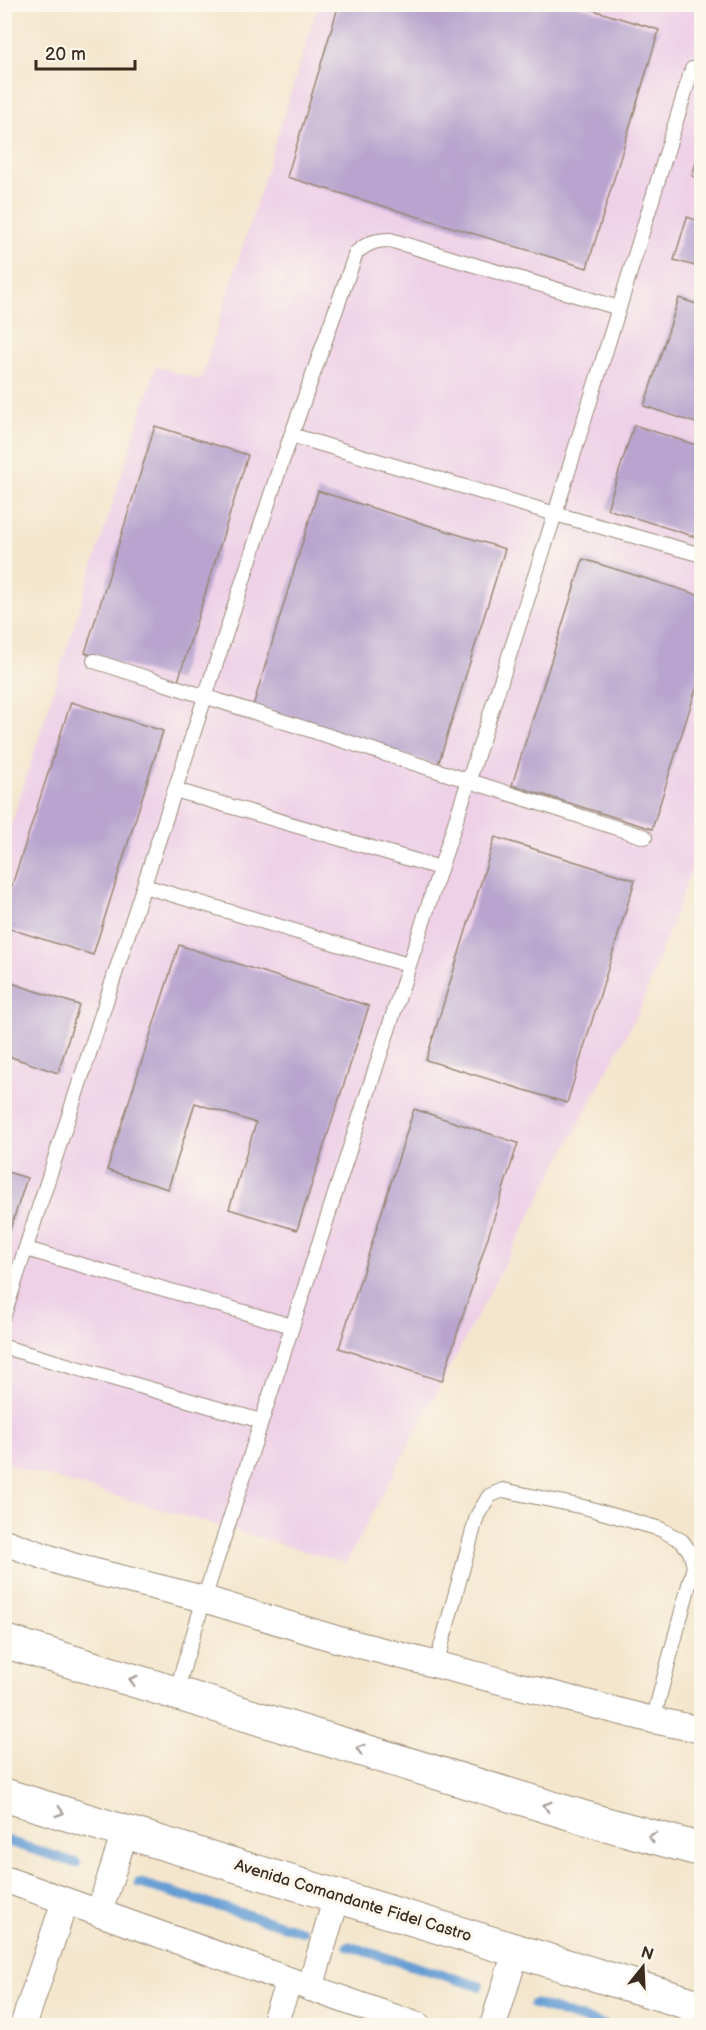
<svg xmlns="http://www.w3.org/2000/svg" width="706" height="2030" font-family="'Balsamiq Sans',sans-serif">
  <style>
    .built { fill: #eed0e7 }
    .lines { fill: none; stroke-linecap: round; stroke-linejoin: round }
    .stream { stroke: #669ed4; stroke-width: 10 }
    .building { fill: #b8a4ce }
    .lane-casing { stroke: #988876; stroke-width: 16 }
    .street-casing { stroke: #988876; stroke-width: 28 }
    .highway-casing { stroke: #988876; stroke-width: 35 }
    .lane { stroke: #fff; stroke-width: 14 }
    .street { stroke: #fff; stroke-width: 26 }
    .highway { stroke: #fff; stroke-width: 33 }
    .oneway { stroke: #a79f9a }
    .labels { text-anchor: middle; dominant-baseline: central; stroke-width: 6; stroke-linejoin: round; paint-order: stroke }
    .street-label { font-size: 16px; fill: #3b2a1e; stroke: #fbf7ec }
  </style>
  <rect width="100%" height="100%" fill="#fbf7ec"/>
  <filter id="ink" filterUnits="userSpaceOnUse"><feTurbulence type="fractalNoise" baseFrequency=".0167" numOctaves="2"/><feDisplacementMap in="SourceGraphic" scale="12" xChannelSelector="R" yChannelSelector="G"/><feConvolveMatrix kernelMatrix="1 2 1 2 8 2 1 2 1" color-interpolation-filters="sRGB"/></filter>
  <filter id="wash" filterUnits="userSpaceOnUse"><feTurbulence type="fractalNoise" baseFrequency=".008" numOctaves="4" result="noise"/><feDisplacementMap in="SourceGraphic" scale="24" xChannelSelector="R" yChannelSelector="G"/><feGaussianBlur stdDeviation="1.35" result="paint"/><feColorMatrix in="noise" values="0 0 0 0 0 0 0 0 0 0 0 0 0 0 0 0 0 1.4 0 .05"/><feComposite in="paint" operator="in"/></filter>
  <g filter="url(#wash)">
    <rect width="100%" height="100%" fill="#f4e6cd"/>
    <polygon class="built" points="318,5 701,5 701,843 640,1009 346,1563 5,1464 5,844 156,366 201,380"/>
    <g class="lines">
      <g class="stream">
        <polyline points="4,1840 76,1863"/>
        <polyline points="139,1883 302,1931"/>
        <polyline points="348,1946 479,1986"/>
        <polyline points="534,2004 606,2026"/>
      </g>
    </g>
    <g id="blocks">
      <g class="building">
        <polygon points="339,4 573,4 659,30 587,268 287,177"/>
        <polygon points="701,145 702,145 702,179 692,176"/>
        <polygon points="687,217 702,222 702,268 674,260"/>
        <polygon points="679,298 702,306 702,425 644,406"/>
        <polygon points="634,425 702,447 702,539 607,509"/>
        <polygon points="155,426 248,455 178,681 85,653"/>
        <polygon points="318,491 505,549 438,765 253,706"/>
        <polygon points="583,559 702,596 702,670 652,829 512,785"/>
        <polygon points="71,702 163,731 93,955 4,927 4,910"/>
        <polygon points="495,837 635,880 567,1103 426,1060"/>
        <polygon points="179,945 369,1006 297,1230 229,1209 256,1123 195,1103 168,1189 107,1170"/>
        <polygon points="5,981 79,1005 58,1073 8,1056 5,1067"/>
        <polygon points="414,1109 518,1143 442,1381 339,1348"/>
        <polygon points="4,1171 27,1178 5,1245 4,1245"/>
      </g>
    </g>
  </g>
  <g filter="url(#ink)">
    <use href="#blocks" fill-opacity="0" stroke="#988876" stroke-width="1.5"/>
    <g class="lines">
      <defs>
        <g id="lane">
          <polyline points="619,308 692,69"/>
          <polyline points="291,435 555,514 702,555"/>
          <polyline points="94,661 645,837"/>
          <polyline points="175,790 440,868"/>
          <polyline points="144,886 408,965"/>
          <polyline points="26,1249 292,1326"/>
          <path d="M4,1315L279,470L356,253C367,243 376,240 390,240L619,308L555,514L204,1599L176,1692"/>
          <polyline points="4,1347 261,1421"/>
          <polyline points="436,1665 477,1516 489,1496 503,1490 588,1508 660,1529 682,1541 690,1552 694,1566 653,1720"/>
        </g>
        <g id="street">
          <polyline points="4,1542 72,1566 204,1599 336,1639 653,1720 702,1730"/>
          <polyline points="4,1879 418,2026"/>
          <polyline points="99,1913 125,1832"/>
          <polyline points="310,1988 337,1896"/>
          <polyline points="23,2026 65,1901"/>
          <polyline points="273,2026 289,1982"/>
          <polyline points="493,2026 516,1951"/>
        </g>
        <g id="highway">
          <polyline points="4,1641 602,1823 702,1850"/>
          <polyline points="4,1795 702,2007"/>
        </g>
      </defs>
      <use href="#lane" class="lane-casing"/>
      <use href="#street" class="street-casing"/>
      <use href="#highway" class="highway-casing"/>
      <use href="#lane" class="lane"/>
      <use href="#street" class="street"/>
      <use href="#highway" class="highway"/>
    </g>
    <defs><path id="oneway-chevron" d="M-2-3.5L2.5 0L-2 3.5" fill="none" stroke-width="1.6" stroke-linecap="round" stroke-linejoin="round" transform="scale(1.5)"/></defs>
    <g class="oneway">
      <use href="#oneway-chevron" transform="translate(133 1680) rotate(-163)"/>
      <use href="#oneway-chevron" transform="translate(360 1749) rotate(-163)"/>
      <use href="#oneway-chevron" transform="translate(547 1806) rotate(-163)"/>
      <use href="#oneway-chevron" transform="translate(60 1812) rotate(17)"/>
      <use href="#oneway-chevron" transform="translate(652 1837) rotate(-165)"/>
    </g>
  </g>
  <g class="labels">
    <g class="street-label">
      <text transform="translate(353 1901) rotate(17)">Avenida Comandante Fidel Castro</text>
    </g>
  </g>
  <rect width="706" height="2030" fill="none" stroke="#fbf7ec" stroke-width="24"/>
  <g transform="translate(643 1967) rotate(18)" stroke="#fbf7ec" stroke-width="4.5" paint-order="stroke">
  <path d="M0-4.5L10 22L0 15L-10 22Z" fill="#3b2a1e"/>
  <text y="-9" font-size="16" font-weight="bold" text-anchor="middle" fill="#3b2a1e">N</text>
  </g>
  <path d="M36 60v9h99v-9" fill="none" stroke="#3b2a1e" stroke-width="3"/>
  <text x="45" y="60" font-size="18" fill="#3b2a1e" stroke="#fbf7ec" stroke-width="4.5" paint-order="stroke">20 m</text>
</svg>
